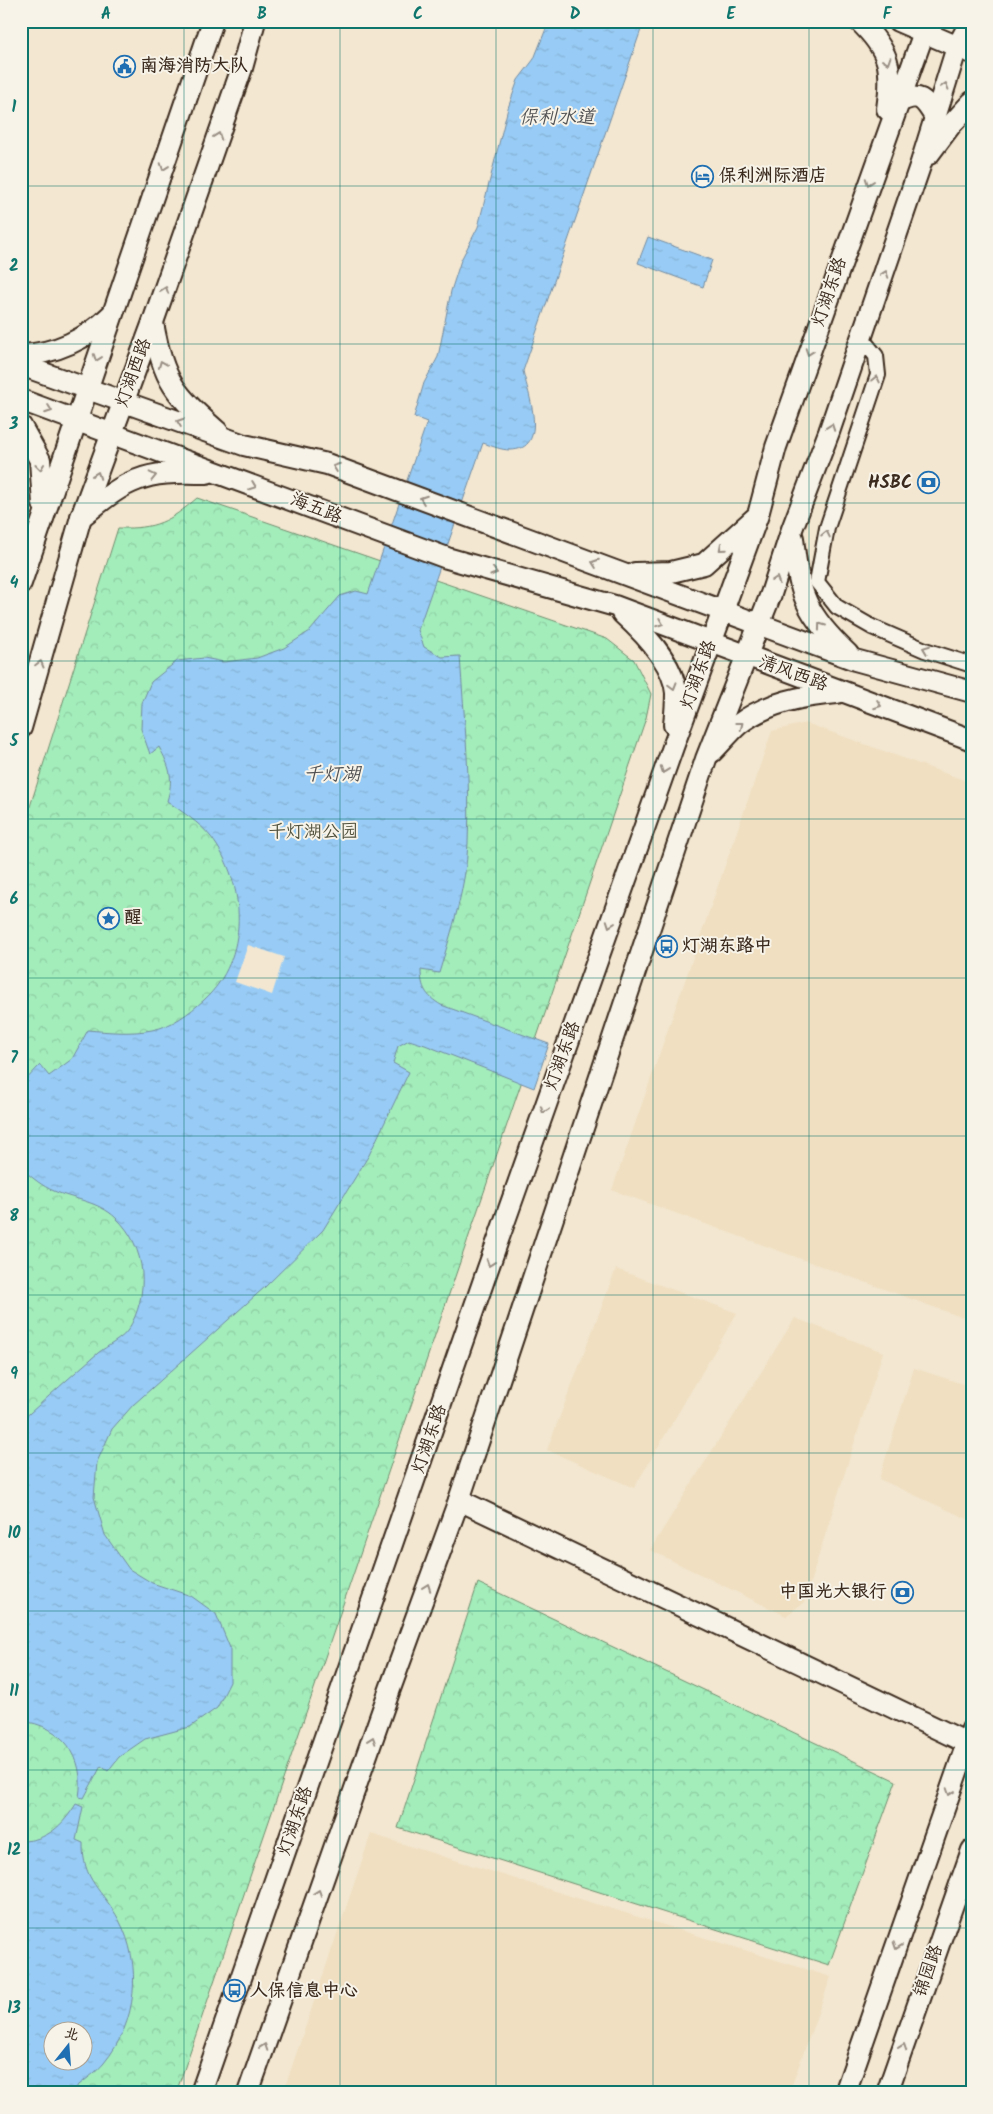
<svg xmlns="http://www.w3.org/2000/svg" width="993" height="2114" font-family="Kalam,'LXGW WenKai TC',sans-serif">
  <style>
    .built { fill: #f0dfc1 }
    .park { fill: url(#park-crowns); stroke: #6f8c6c; fill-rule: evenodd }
    .water { fill: url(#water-ripples); stroke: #738ba0; fill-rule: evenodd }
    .pier { fill: #f3e7d1 }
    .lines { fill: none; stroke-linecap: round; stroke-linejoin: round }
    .street-casing { stroke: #3b2a1e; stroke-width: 18 }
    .secondary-casing { stroke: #3b2a1e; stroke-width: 24 }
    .street { stroke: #f7f3e8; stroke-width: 14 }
    .secondary { stroke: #f7f3e8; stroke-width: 20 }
    .oneway { stroke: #998e83 }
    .grid { fill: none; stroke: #0f766e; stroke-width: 1; stroke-opacity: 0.55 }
    .labels { text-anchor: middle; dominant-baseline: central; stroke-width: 4; stroke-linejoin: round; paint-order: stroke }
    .poi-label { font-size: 18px; font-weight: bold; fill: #3b2a1e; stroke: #f7f3e8; text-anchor: start }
    .street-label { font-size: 18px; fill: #3b2a1e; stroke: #f7f3e8 }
    .park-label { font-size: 18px; fill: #50513d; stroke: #f7f3e8 }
    .water-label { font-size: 19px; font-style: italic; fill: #525254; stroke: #f7f3e8 }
    .neatline { fill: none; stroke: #0f766e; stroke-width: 2 }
    .grid-label { font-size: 16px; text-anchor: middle; font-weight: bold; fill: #0f766e }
  </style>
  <defs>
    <pattern id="park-crowns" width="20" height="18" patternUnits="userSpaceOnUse" patternTransform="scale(1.25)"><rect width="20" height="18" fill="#a3edbb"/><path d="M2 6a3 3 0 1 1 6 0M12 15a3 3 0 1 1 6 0" fill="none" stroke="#8dcba0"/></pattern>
    <pattern id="water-ripples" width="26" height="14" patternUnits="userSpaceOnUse" patternTransform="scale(1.25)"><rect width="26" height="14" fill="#98ccf6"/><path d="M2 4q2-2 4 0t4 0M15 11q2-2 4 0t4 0" fill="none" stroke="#84afd2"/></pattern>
  </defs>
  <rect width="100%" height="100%" fill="#f3e7d1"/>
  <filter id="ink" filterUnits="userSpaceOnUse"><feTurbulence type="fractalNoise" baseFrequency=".02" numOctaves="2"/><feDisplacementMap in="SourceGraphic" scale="10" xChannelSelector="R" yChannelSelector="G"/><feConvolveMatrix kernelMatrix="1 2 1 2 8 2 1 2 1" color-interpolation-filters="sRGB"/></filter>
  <g filter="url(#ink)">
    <g class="built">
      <polygon points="806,723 972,783 972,1321 612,1190 772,731"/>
      <polygon points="616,1269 737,1313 634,1488 547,1450"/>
      <polygon points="795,1318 883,1352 804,1602 786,1616 650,1550"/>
      <polygon points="914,1368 972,1387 972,1521 879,1479"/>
      <polygon points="371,1834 831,1977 789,2093 283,2093"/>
    </g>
    <g class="park">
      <path d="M197,498L607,639L634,660L651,694L646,718L176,2093H21V835L118,528C156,529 169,522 197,498ZM52,2032H82V2062H52Z"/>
      <polygon points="478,1583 896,1781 829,1965 398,1828"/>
    </g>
    <g class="water">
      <path d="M549,21H644L523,371C528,393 550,450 510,450C501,450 492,446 483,443L418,630L424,647L442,657L460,656C464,718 471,780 468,843C466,887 452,930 439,973L421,970C421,988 426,996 441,1005L549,1044L534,1088L425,1045L409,1040L398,1046L393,1063L409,1072L369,1155L323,1230L265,1287L133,1405L112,1429L97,1462L94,1497L105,1535L129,1569L152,1583L191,1596L216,1614L230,1648V1682L217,1708L190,1727L145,1739L119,1757L108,1771L101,1766L84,1798L79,1797C86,1757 62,1725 21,1721V1421C47,1398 72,1375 98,1353C107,1346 122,1339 128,1330C150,1295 147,1247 116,1218C98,1201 75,1200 54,1191C42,1186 33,1178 23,1170L21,1085L40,1065L49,1076L72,1059L88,1030C109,1032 131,1034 152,1030C173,1026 189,1013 204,1000C250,958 247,884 211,837C199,822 182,812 167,801C174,778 170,767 159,747L150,754L141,729L142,703L151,682L177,661L204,658L224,662L257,658L284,648L310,631L340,596L356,591L368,594L427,422L414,417L424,383L438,357L451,291L461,260L478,227L508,108L518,80L534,59Z"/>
      <polygon points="648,237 712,260 703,287 638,263"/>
      <path d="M76,1804L83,1807L76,1840L83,1843C82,1881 103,1890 119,1920C143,1965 137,2023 104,2063C96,2073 83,2081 73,2090L69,2093H21V1841C47,1841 63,1825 76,1804ZM52,2032H82V2062H52Z"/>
    </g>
    <polygon class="pier" points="248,945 284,957 272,995 235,982"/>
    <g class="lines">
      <defs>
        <polyline id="street" points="862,339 876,356 878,375 827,528 817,582 837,607 872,627 925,650 972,665"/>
        <g id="secondary">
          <path d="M859,21C890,51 893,68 887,109"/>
          <polyline points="898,21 972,53"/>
          <path d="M899,102C920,92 924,99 935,117"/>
          <polyline points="929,154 950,126 972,102"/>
          <path d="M153,323C164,383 174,393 218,432"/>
          <path d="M21,355C55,354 87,339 111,315"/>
          <polyline points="21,365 244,445 327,464 855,660 972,692"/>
          <polyline points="21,400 447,558 615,606 972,740"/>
          <polyline points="21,426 40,460 43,504"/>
          <path d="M81,517C98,504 117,487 137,480C159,471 184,473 207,473"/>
          <path d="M793,538C799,595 806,615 848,654"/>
          <polyline points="635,573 671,572 704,564 755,518"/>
          <polyline points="21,583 213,21"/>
          <path d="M622,613C643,632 674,663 676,693C676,704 675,715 674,725"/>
          <polyline points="21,728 81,517 153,322 242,68 255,21"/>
          <path d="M712,752C721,743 730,732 739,724C768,702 803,696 837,693"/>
          <polyline points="459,1500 967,1743"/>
          <polyline points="201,2093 487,1271 673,747 758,515 776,447 928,21"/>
          <polyline points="248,2093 390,1689 459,1500 706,759 771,594 792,529 829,432 920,166 957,47 971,21"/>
          <polyline points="845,2093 972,1729"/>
          <polyline points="887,2093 972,1850"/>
        </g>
      </defs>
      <use href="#street" class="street-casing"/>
      <use href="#secondary" class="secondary-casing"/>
      <use href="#street" class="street"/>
      <use href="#secondary" class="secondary"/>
    </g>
    <defs><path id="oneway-chevron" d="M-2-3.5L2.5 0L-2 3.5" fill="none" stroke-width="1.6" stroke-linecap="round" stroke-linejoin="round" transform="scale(1.25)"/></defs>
    <g class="oneway">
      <use href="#oneway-chevron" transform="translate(887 61) rotate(71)"/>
      <use href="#oneway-chevron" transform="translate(945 86) rotate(-73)"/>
      <use href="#oneway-chevron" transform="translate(218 136) rotate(-71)"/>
      <use href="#oneway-chevron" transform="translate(164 167) rotate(109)"/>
      <use href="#oneway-chevron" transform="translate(869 182) rotate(110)"/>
      <use href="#oneway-chevron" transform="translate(885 274) rotate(-71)"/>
      <use href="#oneway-chevron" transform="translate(165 290) rotate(-71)"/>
      <use href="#oneway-chevron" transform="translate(809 352) rotate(109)"/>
      <use href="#oneway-chevron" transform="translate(97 358) rotate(110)"/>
      <use href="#oneway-chevron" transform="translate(162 364) rotate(-112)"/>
      <use href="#oneway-chevron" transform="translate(876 379) rotate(-77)"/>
      <use href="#oneway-chevron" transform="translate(49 410) rotate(20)"/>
      <use href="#oneway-chevron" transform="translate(180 422) rotate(-160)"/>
      <use href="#oneway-chevron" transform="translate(831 427) rotate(-70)"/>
      <use href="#oneway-chevron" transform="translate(40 467) rotate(84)"/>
      <use href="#oneway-chevron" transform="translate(336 467) rotate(-160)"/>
      <use href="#oneway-chevron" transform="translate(97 475) rotate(-70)"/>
      <use href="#oneway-chevron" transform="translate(153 476) rotate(-13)"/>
      <use href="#oneway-chevron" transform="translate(253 486) rotate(21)"/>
      <use href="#oneway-chevron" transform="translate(423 499) rotate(-160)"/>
      <use href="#oneway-chevron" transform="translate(826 534) rotate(-78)"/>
      <use href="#oneway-chevron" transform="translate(722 548) rotate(139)"/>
      <use href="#oneway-chevron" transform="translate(595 563) rotate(-160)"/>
      <use href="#oneway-chevron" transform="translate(494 572) rotate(16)"/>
      <use href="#oneway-chevron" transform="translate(776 580) rotate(-72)"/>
      <use href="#oneway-chevron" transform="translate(660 623) rotate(21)"/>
      <use href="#oneway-chevron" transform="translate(821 626) rotate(-126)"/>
      <use href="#oneway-chevron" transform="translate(926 649) rotate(-159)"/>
      <use href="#oneway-chevron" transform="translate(40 664) rotate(-75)"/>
      <use href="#oneway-chevron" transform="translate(673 686) rotate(74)"/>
      <use href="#oneway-chevron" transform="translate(878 705) rotate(20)"/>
      <use href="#oneway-chevron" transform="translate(740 725) rotate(-38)"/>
      <use href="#oneway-chevron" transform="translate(664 770) rotate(110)"/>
      <use href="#oneway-chevron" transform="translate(610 924) rotate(110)"/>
      <use href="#oneway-chevron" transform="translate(544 1110) rotate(110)"/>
      <use href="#oneway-chevron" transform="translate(490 1263) rotate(109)"/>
      <use href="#oneway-chevron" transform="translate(427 1587) rotate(-70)"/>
      <use href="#oneway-chevron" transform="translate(372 1740) rotate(-71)"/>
      <use href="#oneway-chevron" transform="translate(950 1792) rotate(109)"/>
      <use href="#oneway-chevron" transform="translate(318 1893) rotate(-71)"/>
      <use href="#oneway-chevron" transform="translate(897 1946) rotate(109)"/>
      <use href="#oneway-chevron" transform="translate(264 2047) rotate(-71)"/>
      <use href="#oneway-chevron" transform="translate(903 2047) rotate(-71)"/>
    </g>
  </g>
  <path class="grid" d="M184,21V2093M340,21V2093M496,21V2093M653,21V2093M809,21V2093M21,186H972M21,344H972M21,503H972M21,661H972M21,819H972M21,978H972M21,1136H972M21,1295H972M21,1453H972M21,1611H972M21,1770H972M21,1928H972"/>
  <defs>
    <symbol id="civic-ring" viewBox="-11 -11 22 22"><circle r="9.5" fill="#f7f3e8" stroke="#1f6fb2" stroke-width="1.5"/><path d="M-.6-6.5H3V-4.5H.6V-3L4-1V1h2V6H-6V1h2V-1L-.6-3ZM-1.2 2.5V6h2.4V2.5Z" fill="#1f6fb2"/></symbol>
    <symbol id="hotel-ring" viewBox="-11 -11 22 22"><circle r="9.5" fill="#f7f3e8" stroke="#1f6fb2" stroke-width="1.5"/><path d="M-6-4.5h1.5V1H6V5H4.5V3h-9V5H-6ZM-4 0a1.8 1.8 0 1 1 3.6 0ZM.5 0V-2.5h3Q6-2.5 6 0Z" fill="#1f6fb2"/></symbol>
    <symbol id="bank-ring" viewBox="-11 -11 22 22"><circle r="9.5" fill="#f7f3e8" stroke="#1f6fb2" stroke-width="1.5"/><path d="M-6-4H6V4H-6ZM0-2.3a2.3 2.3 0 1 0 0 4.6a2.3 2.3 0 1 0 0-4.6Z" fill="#1f6fb2"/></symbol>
    <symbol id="sight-ring" viewBox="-11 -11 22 22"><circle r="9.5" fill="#f7f3e8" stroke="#1f6fb2" stroke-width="1.5"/><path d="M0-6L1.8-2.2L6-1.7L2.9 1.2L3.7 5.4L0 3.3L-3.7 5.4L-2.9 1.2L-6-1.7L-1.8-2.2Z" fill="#1f6fb2"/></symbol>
    <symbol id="bus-ring" viewBox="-11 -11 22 22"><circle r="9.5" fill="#f7f3e8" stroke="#1f6fb2" stroke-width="1.5"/><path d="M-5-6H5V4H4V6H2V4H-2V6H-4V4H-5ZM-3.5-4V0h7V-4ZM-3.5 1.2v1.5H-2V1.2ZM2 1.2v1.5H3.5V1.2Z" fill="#1f6fb2"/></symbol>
  </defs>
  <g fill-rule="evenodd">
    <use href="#civic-ring" x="112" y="54" width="25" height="25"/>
    <use href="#hotel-ring" x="690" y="164" width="25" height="25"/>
    <use href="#bank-ring" x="916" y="470" width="25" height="25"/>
    <use href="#sight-ring" x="96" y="906" width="25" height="25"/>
    <use href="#bus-ring" x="654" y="934" width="25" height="25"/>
    <use href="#bank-ring" x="890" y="1580" width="25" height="25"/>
    <use href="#bus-ring" x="222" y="1978" width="25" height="25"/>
  </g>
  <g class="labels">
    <g class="poi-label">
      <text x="140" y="66">南海消防大队</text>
      <text x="719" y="176">保利洲际酒店</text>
      <text x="912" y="483" text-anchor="end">HSBC</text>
      <text x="124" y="918">醒</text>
      <text x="682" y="946">灯湖东路中</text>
      <text x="887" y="1592" text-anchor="end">中国光大银行</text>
      <text x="250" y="1991">人保信息中心</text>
    </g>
    <g class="street-label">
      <text transform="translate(830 292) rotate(-71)">灯湖东路</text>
      <text transform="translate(134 373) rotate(-70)">灯湖西路</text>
      <text transform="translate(316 509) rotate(21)">海五路</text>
      <text transform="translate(793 674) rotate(20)">清风西路</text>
      <text transform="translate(699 675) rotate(-70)">灯湖东路</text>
      <text transform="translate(563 1056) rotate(-70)">灯湖东路</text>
      <text transform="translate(430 1439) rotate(-71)">灯湖东路</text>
      <text transform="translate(296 1821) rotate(-71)">灯湖东路</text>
      <text transform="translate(929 1971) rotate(-71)">锦园路</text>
    </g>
    <g class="park-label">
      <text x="313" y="832">千灯湖公园</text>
    </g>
    <g class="water-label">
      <text x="557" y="118">保利水道</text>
      <text x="332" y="775">千灯湖</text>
    </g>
  </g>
  <rect width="993" height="2114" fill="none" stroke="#f7f3e8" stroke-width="55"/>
  <g transform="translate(68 2046) rotate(17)"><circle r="24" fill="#f7f3e8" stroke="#aca397"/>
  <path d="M0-4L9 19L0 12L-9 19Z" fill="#1f6fb2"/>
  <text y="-8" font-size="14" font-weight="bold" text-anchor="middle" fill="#3b2a1e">北</text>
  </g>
  <rect x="28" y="28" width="938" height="2058" class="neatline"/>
  <g class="grid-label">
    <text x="106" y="19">A</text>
    <text x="262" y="19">B</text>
    <text x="418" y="19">C</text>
    <text x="575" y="19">D</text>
    <text x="731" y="19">E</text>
    <text x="887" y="19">F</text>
    <text x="14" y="112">1</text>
    <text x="14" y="271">2</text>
    <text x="14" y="429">3</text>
    <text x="14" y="588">4</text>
    <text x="14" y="746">5</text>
    <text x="14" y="904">6</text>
    <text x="14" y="1063">7</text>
    <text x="14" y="1221">8</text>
    <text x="14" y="1379">9</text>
    <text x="14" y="1538">10</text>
    <text x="14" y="1696">11</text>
    <text x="14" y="1855">12</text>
    <text x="14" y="2013">13</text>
  </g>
</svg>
